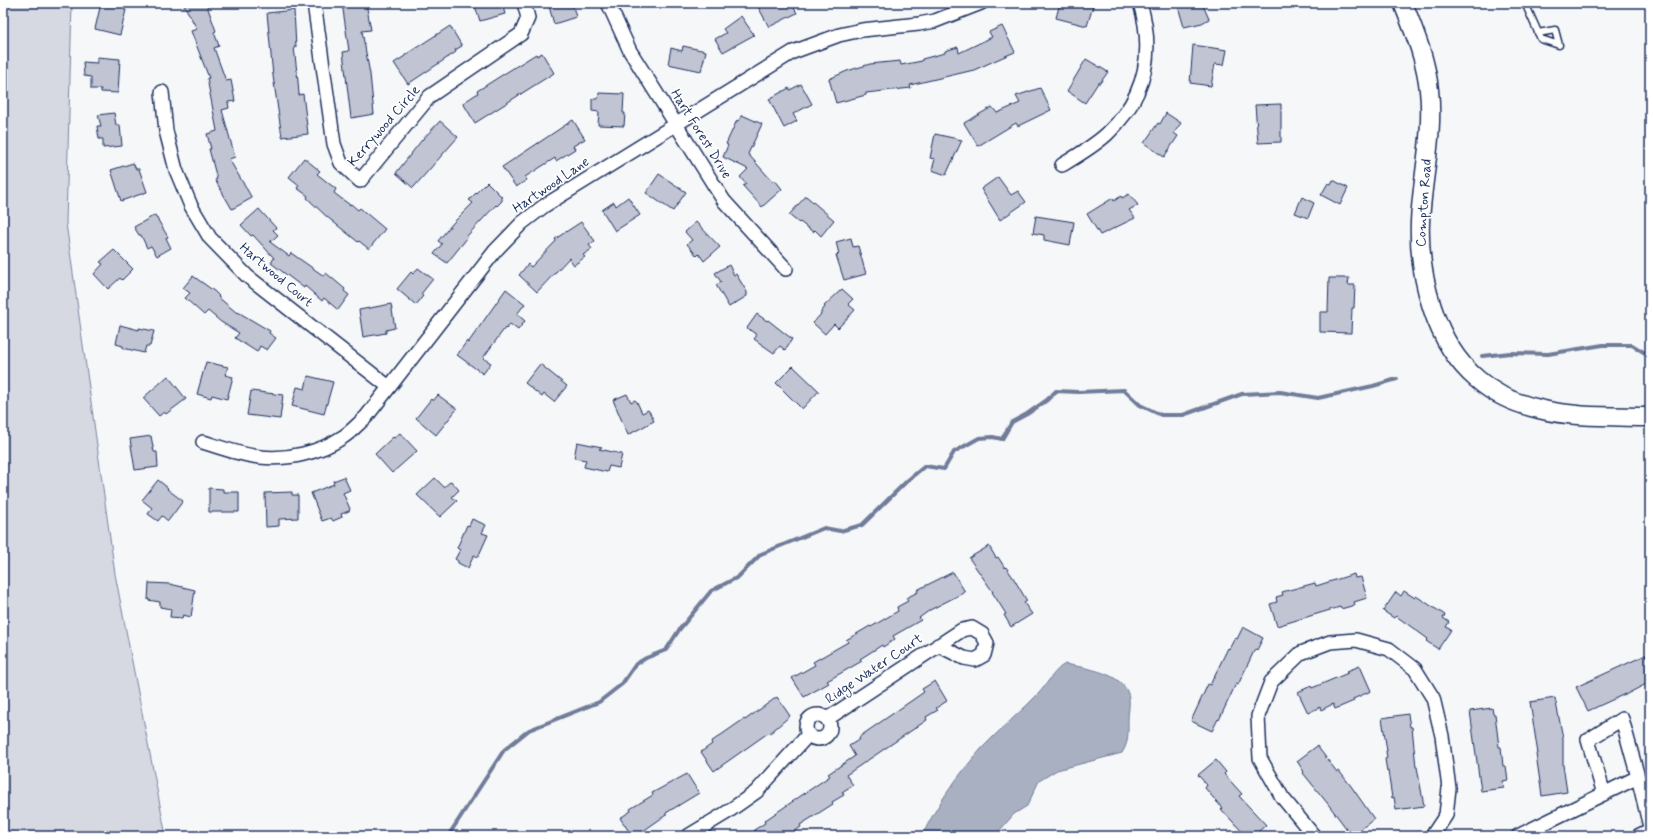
<svg xmlns="http://www.w3.org/2000/svg" width="1653" height="839" font-family="Mynerve,sans-serif">
  <style>
    .green { fill: #d6d9e2; stroke: #7884a0 }
    .water { fill: #a9b0c1; stroke: #707c99 }
    .lines { fill: none; stroke-linecap: round; stroke-linejoin: round }
    .stream { stroke: #707c99; stroke-width: 4 }
    .building { fill: #c0c4d3; stroke: #1b2f5e }
    .lane-casing { stroke: #1b2f5e; stroke-width: 9 }
    .street-casing { stroke: #1b2f5e; stroke-width: 16 }
    .secondary-casing { stroke: #1b2f5e; stroke-width: 21 }
    .lane { stroke: #fff; stroke-width: 6 }
    .street { stroke: #fff; stroke-width: 13 }
    .secondary { stroke: #fff; stroke-width: 18 }
    .labels { text-anchor: middle; dominant-baseline: central; stroke-width: 3.5; stroke-linejoin: round; paint-order: stroke }
    .street-label { font-size: 14px; fill: #1b2f5e; stroke: #fff }
  </style>
  <rect width="100%" height="100%" fill="#f6f7f9"/>
  <filter id="ink" filterUnits="userSpaceOnUse"><feTurbulence type="fractalNoise" baseFrequency=".025" numOctaves="2"/><feDisplacementMap in="SourceGraphic" scale="8" xChannelSelector="R" yChannelSelector="G"/><feConvolveMatrix kernelMatrix="1 2 1 2 8 2 1 2 1" color-interpolation-filters="sRGB"/></filter>
  <g filter="url(#ink)">
    <polygon class="green" points="3,3 72,3 66,223 115,574 166,836 3,836"/>
    <path class="water" d="M1065,664C1086,668 1126,673 1129,698C1130,705 1128,713 1128,720C1128,733 1129,742 1122,753L1057,770L1039,781L1027,806L1014,814L995,836H922C937,804 959,774 982,748C1000,729 1021,712 1039,693C1048,683 1054,670 1065,664Z"/>
    <g class="lines">
      <g class="stream">
        <polyline points="1482,356 1510,353 1548,354 1603,345 1632,345 1650,356"/>
        <polyline points="448,836 504,750 529,730 599,702 622,684 636,664 646,658 666,650 679,630 711,591 738,577 761,554 824,528 840,531 862,525 908,480 925,466 944,469 954,452 979,438 993,437 1002,439 1012,422 1027,414 1047,400 1056,391 1078,392 1124,390 1140,405 1161,415 1183,415 1242,394 1280,392 1318,398 1373,386 1397,379"/>
      </g>
    </g>
    <g class="building">
      <polygon points="101,3 125,3 124,10 126,10 120,35 95,29"/>
      <polygon points="183,3 206,3 216,31 214,32 219,46 214,48 226,81 231,80 235,101 228,102 229,108 222,110 235,157 229,159 252,198 232,209 215,180 217,179 209,149 211,149 207,134 217,131 207,78 209,78 191,31 197,29"/>
      <polygon points="342,3 366,3 371,30 362,31 370,74 374,114 351,118 343,52 349,51"/>
      <polygon points="474,3 502,3 505,14 480,21"/>
      <polygon points="548,3 572,3 576,17 554,24"/>
      <polygon points="756,3 791,3 797,13 769,27"/>
      <polygon points="1060,3 1094,3 1087,26 1056,18"/>
      <polygon points="1177,3 1202,3 1209,19 1202,23 1184,27"/>
      <polygon points="294,10 296,47 294,47 298,81 299,95 303,94 308,134 282,137 273,76 267,13"/>
      <polygon points="741,16 754,35 723,52 715,39 726,33 723,29"/>
      <polygon points="450,26 462,46 455,50 456,52 408,84 394,63 405,56 405,55"/>
      <polygon points="1002,26 1015,52 1003,57 974,70 910,85 911,88 866,93 866,95 836,103 829,79 847,71 870,64 900,61 901,65 922,61 922,59 945,53 945,51 958,47 959,53 992,37 989,32"/>
      <polygon points="1193,45 1227,50 1224,65 1215,64 1211,86 1190,83"/>
      <polygon points="683,46 706,51 701,71 668,64 671,48 682,51"/>
      <polygon points="542,53 554,73 475,123 463,103 478,93 477,91 499,77 536,54 537,56"/>
      <polygon points="97,57 120,59 118,93 101,92 101,89 91,89 91,77 84,76 83,62 97,63"/>
      <polygon points="1086,59 1108,72 1100,83 1098,83 1085,103 1067,91"/>
      <polygon points="801,84 812,104 793,114 797,121 784,128 769,99 789,88 790,90"/>
      <polygon points="1040,88 1051,110 1018,126 1016,123 978,146 964,123 992,107 997,113 1020,103 1016,96"/>
      <polygon points="599,93 624,94 623,113 625,113 624,126 598,125 599,112 592,111 592,99 598,99"/>
      <polygon points="1281,104 1281,142 1258,143 1255,105"/>
      <polygon points="114,113 116,125 120,125 122,146 103,148 103,139 99,139 97,126 101,126 98,115"/>
      <polygon points="1166,113 1181,123 1174,133 1178,136 1164,157 1144,143 1158,123 1160,124"/>
      <polygon points="742,115 762,124 748,154 773,182 775,180 782,189 762,207 743,186 746,184 740,177 748,169 723,157 728,145 726,144 737,120 739,121"/>
      <polygon points="573,120 585,139 573,146 575,149 556,161 555,158 525,177 527,180 516,187 502,167"/>
      <polygon points="440,121 458,137 413,188 396,173 421,141"/>
      <polygon points="935,134 962,140 946,175 932,170 935,159 930,158"/>
      <polygon points="304,158 320,171 317,174 336,189 334,193 350,205 351,204 358,210 360,208 385,229 369,249 359,241 358,242 326,216 307,198 308,196 297,188 299,185 289,177"/>
      <polygon points="133,163 136,169 139,169 147,192 121,201 111,170"/>
      <polygon points="659,174 686,192 673,211 646,193"/>
      <polygon points="998,177 1011,195 1018,191 1026,202 1000,220 981,189"/>
      <polygon points="1333,180 1348,188 1340,205 1321,195 1328,183 1331,184"/>
      <polygon points="487,182 502,197 502,201 497,206 496,205 467,236 468,237 447,263 434,254 442,244 438,241 452,224 473,203 469,200"/>
      <polygon points="1129,194 1138,205 1129,210 1135,218 1100,235 1087,214 1113,198 1114,201 1121,196 1122,198"/>
      <polygon points="806,196 834,220 821,236 815,230 813,232 800,222 799,223 789,215"/>
      <polygon points="628,197 640,215 615,231 602,210 614,202 616,206"/>
      <polygon points="1302,197 1314,203 1308,218 1295,213"/>
      <polygon points="259,209 276,228 273,230 278,235 270,242 289,256 291,253 324,276 326,273 345,289 344,291 349,295 338,310 324,298 322,301 305,286 304,288 271,263 274,258 253,235 251,236 241,225"/>
      <polygon points="155,215 168,237 166,238 171,248 157,256 151,246 147,248 141,235 139,235 134,227"/>
      <polygon points="1036,216 1074,222 1070,245 1044,240 1044,235 1033,233"/>
      <polygon points="581,222 595,241 589,245 592,249 583,255 585,257 574,265 569,258 537,292 519,275 528,264 531,267 556,241 555,239"/>
      <polygon points="696,222 720,247 704,261 699,254 697,256 687,244 692,240 685,232"/>
      <polygon points="851,238 853,247 858,246 866,274 844,280 836,255 839,254 836,242"/>
      <polygon points="114,250 133,269 122,280 120,278 108,289 94,274 103,264 100,262"/>
      <polygon points="729,265 734,275 736,274 747,292 747,296 729,307 716,285 721,282 715,273"/>
      <polygon points="418,268 433,279 421,294 423,296 416,305 397,289 411,272 413,274"/>
      <polygon points="193,276 214,291 219,296 218,297 237,313 238,312 270,331 269,333 276,338 267,350 260,346 257,352 235,338 239,333 221,322 208,311 204,315 185,298 190,293 183,288"/>
      <polygon points="1329,278 1349,278 1348,285 1355,285 1354,308 1352,308 1351,333 1320,332 1320,312 1328,312"/>
      <polygon points="506,289 525,304 517,314 525,321 518,330 510,324 506,329 505,328 483,358 491,363 483,374 457,355 467,341 468,343"/>
      <polygon points="842,289 853,299 848,304 855,310 838,328 834,324 825,334 813,323 821,314 821,312 825,307 824,306"/>
      <polygon points="391,304 395,328 386,330 386,333 363,337 359,310"/>
      <polygon points="757,314 767,321 768,320 792,339 785,350 780,346 774,353 754,339 757,335 747,328"/>
      <polygon points="120,325 139,330 139,328 154,331 150,346 146,346 144,353 123,348 123,346 116,344"/>
      <polygon points="206,362 228,367 225,375 233,377 227,399 212,395 211,398 197,394"/>
      <polygon points="540,364 567,386 554,402 544,394 542,397 525,383"/>
      <polygon points="793,366 819,391 802,409 776,383"/>
      <polygon points="168,376 186,399 166,414 164,412 159,416 143,398"/>
      <polygon points="308,376 333,382 324,414 292,406 297,387 305,389"/>
      <polygon points="251,391 283,395 280,419 247,415"/>
      <polygon points="627,394 631,402 635,400 637,402 642,413 648,410 649,411 654,421 628,435 613,400"/>
      <polygon points="438,395 457,409 436,435 416,418 431,399 433,401"/>
      <polygon points="400,433 417,451 392,473 375,454 393,437 394,438"/>
      <polygon points="151,436 154,452 157,452 158,467 135,470 130,439"/>
      <polygon points="577,442 602,447 599,449 622,454 619,468 609,466 607,472 584,467 586,460 574,458"/>
      <polygon points="344,477 350,490 343,493 350,509 349,511 341,514 342,517 333,521 331,518 322,521 311,493 334,484 333,481"/>
      <polygon points="435,478 444,487 451,481 459,490 452,497 457,501 440,517 417,495"/>
      <polygon points="158,480 168,488 167,489 183,501 168,521 162,516 158,521 148,514 152,508 142,500"/>
      <polygon points="209,488 223,489 223,492 239,492 239,512 209,512"/>
      <polygon points="292,492 292,495 298,495 298,518 279,519 279,526 266,527 265,493"/>
      <polygon points="472,519 486,525 482,533 488,535 478,557 474,555 468,568 458,563 458,561 455,559 460,550 457,548 467,525 469,526"/>
      <polygon points="989,546 996,558 998,557 1005,568 1006,567 1014,579 1027,601 1024,603 1032,614 1011,627 1004,615 1006,614 992,592 993,592 969,558"/>
      <polygon points="953,572 965,592 930,610 919,618 921,620 893,636 895,639 883,647 882,645 860,659 862,661 827,681 829,683 804,697 792,678 815,665 813,662 848,642 846,640 870,626 871,627 898,611 897,607 908,601 906,598 918,592 917,590"/>
      <polygon points="1354,574 1355,578 1361,577 1367,598 1354,602 1355,605 1341,609 1340,607 1277,626 1270,604 1277,602 1276,597 1283,595 1282,592 1315,583 1316,586"/>
      <polygon points="149,583 170,584 195,590 191,617 183,615 182,618 170,617 171,609 160,607 160,602 148,600"/>
      <polygon points="1404,591 1415,598 1416,596 1445,615 1443,618 1449,622 1446,627 1451,630 1438,649 1426,641 1428,639 1417,631 1396,616 1394,618 1383,611 1396,592 1401,596"/>
      <polygon points="1243,627 1263,638 1257,650 1255,649 1238,685 1236,684 1219,720 1218,719 1212,731 1191,721 1208,684 1210,685 1228,648 1229,649 1235,638 1237,639"/>
      <polygon points="1650,653 1650,682 1625,695 1625,694 1588,711 1576,687"/>
      <polygon points="1360,666 1371,691 1353,699 1354,701 1335,709 1333,704 1321,710 1320,707 1308,713 1298,692 1311,686 1312,688 1348,673 1347,671"/>
      <polygon points="935,681 947,701 936,708 938,710 926,717 927,720 846,775 853,785 842,792 844,795 832,802 833,804 800,825 801,827 787,836 759,836 754,830 765,823 764,821 830,776 828,774 855,756 849,746 860,739 859,737 924,692 922,689"/>
      <polygon points="777,697 790,716 769,734 768,733 714,771 701,752 712,744 711,742 744,719 745,720"/>
      <polygon points="1555,698 1563,738 1563,765 1567,792 1542,796 1536,754 1538,754 1530,702"/>
      <polygon points="1492,708 1493,714 1495,714 1499,747 1501,747 1503,766 1506,766 1508,780 1503,781 1504,788 1481,791 1470,711"/>
      <polygon points="1408,714 1410,727 1412,727 1416,767 1417,767 1424,806 1396,810 1394,797 1392,798 1388,771 1387,772 1385,759 1387,758 1386,751 1387,751 1382,718"/>
      <polygon points="1317,746 1337,772 1339,771 1351,786 1374,819 1352,836 1328,804 1303,773 1304,772 1297,761"/>
      <polygon points="1216,760 1226,772 1224,774 1242,794 1239,796 1266,825 1253,836 1246,836 1221,809 1222,808 1205,788 1207,785 1198,775"/>
      <polygon points="687,774 699,793 666,813 666,815 636,836 632,836 620,818 631,811 630,809 653,795 652,793"/>
    </g>
    <g class="lines">
      <defs>
        <polyline id="lane" points="1525,3 1541,39 1559,45 1555,30 1538,33"/>
        <g id="street">
          <polyline points="314,3 334,144 341,163 360,181 430,96 521,34 528,18 524,3"/>
          <polyline points="608,3 630,51 724,201 786,269"/>
          <polyline points="162,92 166,131 176,170 191,206 210,238 247,276 389,387"/>
          <path d="M1062,165C1077,156 1094,146 1107,134C1146,97 1155,53 1140,3"/>
          <path d="M203,442C222,448 241,455 260,457C288,460 319,453 343,437C351,432 358,424 366,417L495,251L522,223L544,206L793,52L839,35L862,30L919,24L935,21L981,3"/>
          <circle cx="818" cy="727" r="12"/>
          <polyline points="827,719 962,630 972,628 982,634 987,643 984,655 975,660 964,658 938,645"/>
          <polyline points="1638,777 1650,827"/>
          <polyline points="688,836 726,813 756,792 808,735"/>
          <polyline points="1314,836 1282,797 1260,758 1258,716 1271,682 1301,653 1330,642 1356,640 1389,649 1415,669 1433,698 1442,736 1449,788 1446,815 1432,836"/>
          <path d="M1518,836C1558,816 1598,797 1638,777L1622,719L1588,740L1604,794"/>
          <polyline points="1638,836 1650,830"/>
        </g>
        <path id="secondary" d="M1403,3C1414,31 1426,59 1429,90C1434,134 1422,178 1420,222C1418,275 1435,344 1477,379C1494,394 1517,404 1539,409C1574,418 1613,416 1650,417"/>
      </defs>
      <use href="#lane" class="lane-casing"/>
      <use href="#street" class="street-casing"/>
      <use href="#secondary" class="secondary-casing"/>
      <use href="#lane" class="lane"/>
      <use href="#street" class="street"/>
      <use href="#secondary" class="secondary"/>
    </g>
  </g>
  <g class="labels">
    <g class="street-label">
      <text transform="translate(384 126) rotate(-49)">Kerrywood Circle</text>
      <text transform="translate(701 134) rotate(58)">Hart Forest Drive</text>
      <text transform="translate(551 185) rotate(-34)">Hartwood Lane</text>
      <text transform="translate(1424 203) rotate(-86)">Compton Road</text>
      <text transform="translate(276 275) rotate(40)">Hartwood Court</text>
      <text transform="translate(874 669) rotate(-34)">Ridge Water Court</text>
    </g>
  </g>
  <rect width="1653" height="839" fill="none" stroke="#fff" stroke-width="16"/>
  <rect x="8" y="8" width="1637" height="823" fill="none" stroke="#1b2f5e" stroke-width="1.5" filter="url(#ink)"/>
</svg>
